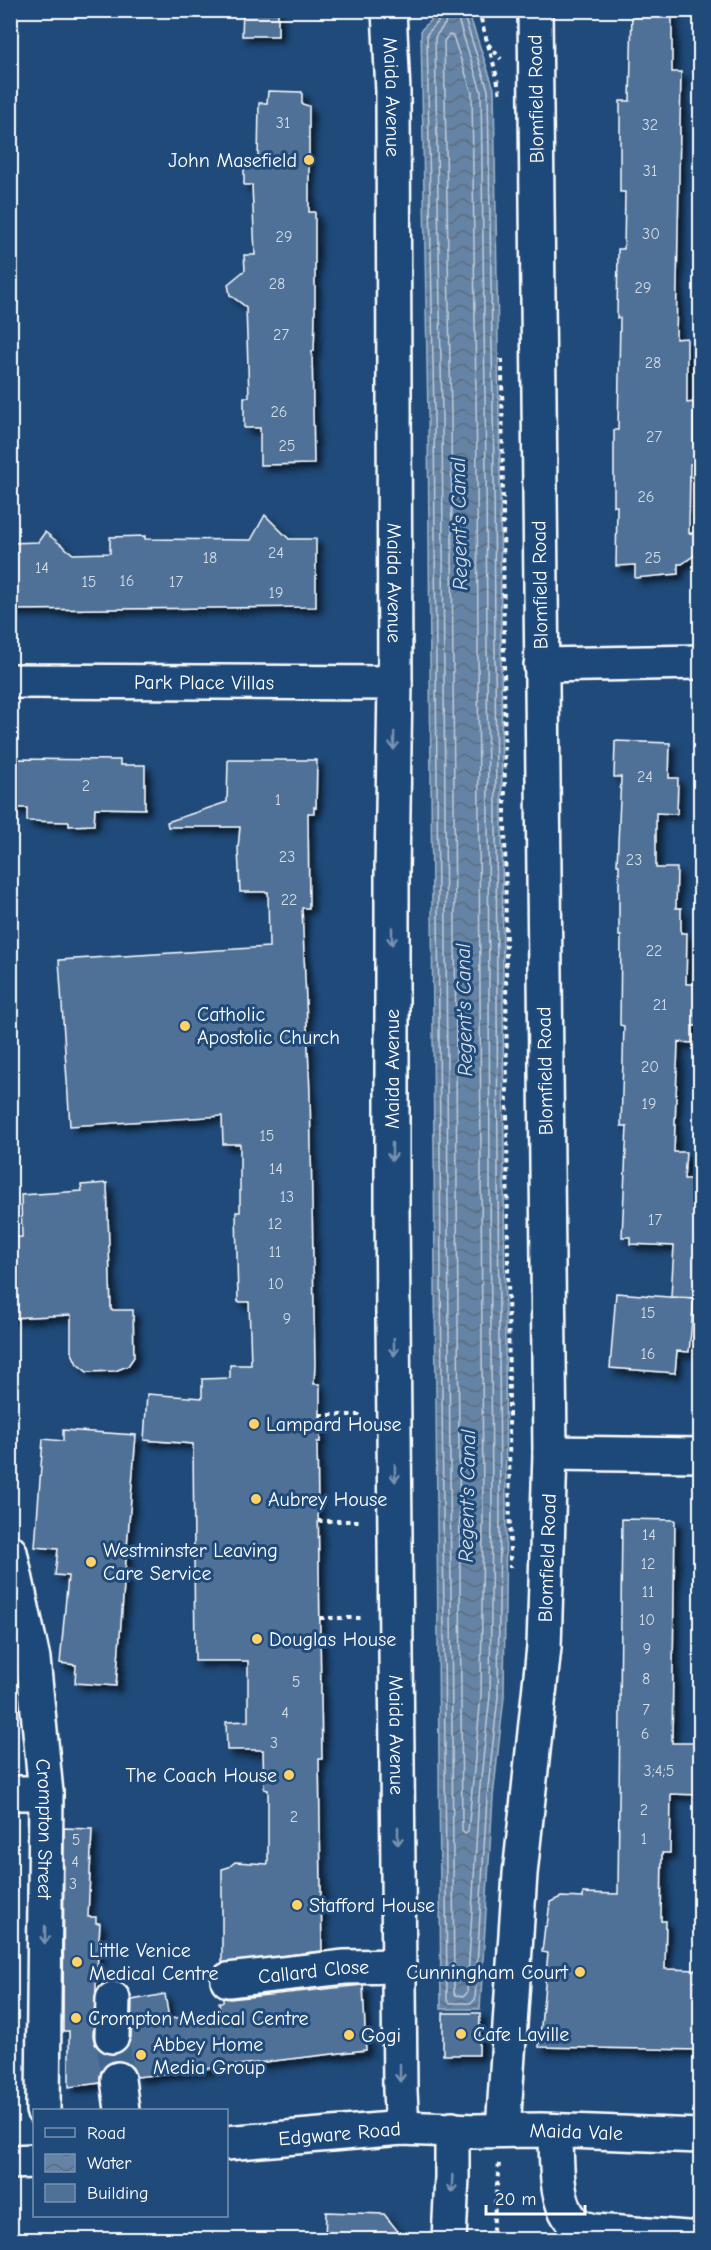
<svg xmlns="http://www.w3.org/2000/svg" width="711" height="2250" font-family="'Comic Neue',sans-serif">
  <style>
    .water { fill: url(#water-waves); stroke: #a3b5c8; stroke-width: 1.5 }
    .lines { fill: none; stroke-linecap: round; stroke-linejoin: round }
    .shore { stroke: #c1cddb; stroke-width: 1.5 }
    .building { fill: #507197; stroke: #fff; stroke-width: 1.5; filter: url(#shadow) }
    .minor-tunnel { stroke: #41658e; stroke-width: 33; stroke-dasharray: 33 16; stroke-linecap: butt }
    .minor-casing { stroke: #fff; stroke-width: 38 }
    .highway-casing { stroke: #fff; stroke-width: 38 }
    .path { stroke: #fff; stroke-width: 4; stroke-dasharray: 4.5 4.5; stroke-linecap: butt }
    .minor { stroke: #1f4a7a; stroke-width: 33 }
    .highway { stroke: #1f4a7a; stroke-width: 33 }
    .oneway { stroke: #7992af }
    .poi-dot { fill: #ffd166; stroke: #1f4a7a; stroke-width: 2 }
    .labels { text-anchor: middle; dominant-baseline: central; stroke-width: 6; stroke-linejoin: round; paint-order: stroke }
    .number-label { font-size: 16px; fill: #d3dce5 }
    .street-label { font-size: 20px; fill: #fff; stroke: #1f4a7a }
    .poi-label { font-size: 20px; fill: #fff; stroke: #1f4a7a; text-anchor: start }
    .water-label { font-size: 21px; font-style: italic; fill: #d8e0e8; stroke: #1f4a7a }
  </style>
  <defs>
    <pattern id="water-waves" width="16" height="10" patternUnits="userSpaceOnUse" patternTransform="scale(1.5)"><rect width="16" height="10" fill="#6583a4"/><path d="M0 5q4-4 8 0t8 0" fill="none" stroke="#5b6d81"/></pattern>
    <filter id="shadow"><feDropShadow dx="5.5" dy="5.5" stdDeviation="3" flood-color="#0009"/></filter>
  </defs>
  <rect width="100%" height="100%" fill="#1f4a7a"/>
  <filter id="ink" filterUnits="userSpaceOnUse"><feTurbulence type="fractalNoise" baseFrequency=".0167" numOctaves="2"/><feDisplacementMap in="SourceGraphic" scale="12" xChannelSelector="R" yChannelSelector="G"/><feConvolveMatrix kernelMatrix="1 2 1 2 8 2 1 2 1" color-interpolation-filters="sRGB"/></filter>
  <g filter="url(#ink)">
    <polygon class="water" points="435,11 468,11 494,89 500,473 506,1515 504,1697 493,1797 480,2009 441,2009 428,416 421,30 432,19"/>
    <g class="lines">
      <g class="shore">
        <polyline points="440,10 438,22 427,34 434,416 447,2000 450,2003 471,2003 475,2000 487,1797 498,1697 500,1515 494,473 488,90 462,10"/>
        <polyline points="448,10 445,24 435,37 442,416 454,1993 456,1995 464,1996 467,1993 479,1796 490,1696 492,1515 486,473 481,91 455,10"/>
        <polygon points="449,35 453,36 472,93 477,473 483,1515 481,1696 468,1832 465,1834 462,1831 451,416 444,41"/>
      </g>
    </g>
    <g class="building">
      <polygon points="243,10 278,10 278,36 242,36"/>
      <polygon points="632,10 672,10 672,72 681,72 676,339 687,338 687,403 694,402 694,464 690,464 689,533 700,534 700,551 682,564 678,564 678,574 635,578 635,565 616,566 617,506 614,506 614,430 618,430 620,318 617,318 618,249 624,249 625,192 620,192 620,101 630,101"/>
      <polygon points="268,91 302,92 302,104 309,106 309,212 315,212 315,316 314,351 312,351 314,464 260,465 260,428 244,428 244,397 249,397 246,307 230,295 228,284 245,270 244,255 255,255 252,185 244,185 244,160 258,160 259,103 267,103"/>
      <polygon points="265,515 289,539 316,539 316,607 10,610 10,543 38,542 45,532 73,554 110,553 110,537 145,536 145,539 251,540"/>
      <polygon points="615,741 670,743 669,778 678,778 677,814 656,813 656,868 677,868 676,908 681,908 681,933 687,933 686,984 700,984 700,1026 692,1026 692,1043 678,1042 674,1152 686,1152 684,1179 696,1179 694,1230 700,1230 700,1298 671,1297 674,1246 630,1244 630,1237 622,1237 627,1126 621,1126 624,1026 620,1025 621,936 619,936 619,865 617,865 621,777 614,777"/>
      <polygon points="10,759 120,760 120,765 145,765 145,809 95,808 94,825 69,826 69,822 27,821 27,808 10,808"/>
      <polygon points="228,760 317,760 316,808 314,807 314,813 308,813 309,908 302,908 310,1094 315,1365 314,1384 320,1384 320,1442 317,1442 322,1759 319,1759 322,1951 222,1963 222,1869 229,1867 235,1862 268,1864 268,1790 264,1789 263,1750 227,1750 226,1722 248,1721 248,1661 195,1661 193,1444 144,1440 147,1394 202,1398 202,1379 230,1378 230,1365 251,1365 249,1302 238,1302 236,1212 240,1212 240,1144 223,1144 222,1116 70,1126 59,960 269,947 268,892 240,892 238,848 240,827 168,827 167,822 227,802"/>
      <polygon points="107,1183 111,1310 133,1310 134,1357 128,1366 115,1371 87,1372 77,1364 71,1351 71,1315 10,1318 10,1238 22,1237 21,1195 82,1191 81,1185"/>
      <polygon points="616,1293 694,1299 689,1352 677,1351 675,1373 610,1368"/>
      <polygon points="63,1430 136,1435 116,1686 75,1683 76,1665 60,1663 68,1576 55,1575 58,1549 35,1547 43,1439 63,1441"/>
      <polygon points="622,1519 675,1520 672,1743 694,1743 693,1747 700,1747 700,1795 671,1794 670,1853 662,1853 661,1921 666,1921 665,1969 700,1970 700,2050 539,2047 548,1953 542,1952 545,1926 547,1926 550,1902 561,1897 583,1898 583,1893 618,1894"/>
      <polygon points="64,1828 92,1829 88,1917 96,1917 96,1923 100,1923 93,2036 95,2044 102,2052 112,2055 121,2052 128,2045 131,2037 132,2000 165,1994 169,2019 220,2012 219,2002 223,2002 223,1998 230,1999 363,1985 366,2050 137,2077 132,2067 126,2062 116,2060 107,2064 101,2071 100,2083 69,2087 69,2031 63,2031"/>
      <polygon points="443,2013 480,2013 479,2055 443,2055"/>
      <polygon points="326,2212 384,2214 405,2240 325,2240"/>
    </g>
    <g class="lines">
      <polyline class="minor-tunnel" points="112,2036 118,2079"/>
      <defs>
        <g id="minor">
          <path id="s1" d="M389,10L393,92L395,683L392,873V1207L400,2091L402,2128"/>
          <polyline points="541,665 700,662"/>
          <path id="s2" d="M10,681L395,683"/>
          <polyline points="550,1453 700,1455"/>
          <path id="s3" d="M10,1552L33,1659L46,1793L43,2110"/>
          <polyline points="10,1793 46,1793"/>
          <path id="s4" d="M228,1980L345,1967L399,1966"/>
          <polyline points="112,2036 113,1999"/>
          <polyline points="118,2079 122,2110"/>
          <path id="s5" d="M503,2130L520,1874L544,1647L550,1453L535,10"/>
          <path d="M556,2131C557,2157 553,2214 581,2227C585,2229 591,2230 595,2231L700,2239"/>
          <polyline points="449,2240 452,2177 452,2129"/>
        </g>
        <g id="highway">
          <path id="s6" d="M226,2143L402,2128L475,2131L541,2130L700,2136"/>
          <polyline points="10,2162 34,2161"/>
        </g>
      </defs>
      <use href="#minor" class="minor-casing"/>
      <use href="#highway" class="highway-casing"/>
      <g class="path">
        <path d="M479,10C485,40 497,67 500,97"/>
        <polyline points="488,44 501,59"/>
        <polyline points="502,359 510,1567"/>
        <polyline points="320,1415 362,1415"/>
        <polyline points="318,1521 362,1521"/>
        <polyline points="320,1618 364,1618"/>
        <polyline points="492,2240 499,2163"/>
      </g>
      <use href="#minor" class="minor"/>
      <use href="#highway" class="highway"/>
    </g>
    <defs><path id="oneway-shaft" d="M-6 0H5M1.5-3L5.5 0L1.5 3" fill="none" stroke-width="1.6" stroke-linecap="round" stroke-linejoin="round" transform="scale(1.5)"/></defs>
    <g class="oneway">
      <use href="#oneway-shaft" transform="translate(394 741) rotate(91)"/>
      <use href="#oneway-shaft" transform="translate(392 936) rotate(90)"/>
      <use href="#oneway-shaft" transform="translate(392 1152) rotate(90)"/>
      <use href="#oneway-shaft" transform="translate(394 1347) rotate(89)"/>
      <use href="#oneway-shaft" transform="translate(395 1473) rotate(89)"/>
      <use href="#oneway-shaft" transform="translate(398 1836) rotate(90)"/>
      <use href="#oneway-shaft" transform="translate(45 1935) rotate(90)"/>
      <use href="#oneway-shaft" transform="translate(400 2073) rotate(90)"/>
      <use href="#oneway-shaft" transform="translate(452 2184) rotate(92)"/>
    </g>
  </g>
  <g class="poi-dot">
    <circle cx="309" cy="160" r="6"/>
    <circle cx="185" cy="1026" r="6"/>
    <circle cx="254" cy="1424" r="6"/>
    <circle cx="256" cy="1499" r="6"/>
    <circle cx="91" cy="1562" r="6"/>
    <circle cx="257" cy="1639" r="6"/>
    <circle cx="289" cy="1775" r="6"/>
    <circle cx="297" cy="1905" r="6"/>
    <circle cx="77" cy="1962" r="6"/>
    <circle cx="580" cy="1972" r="6"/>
    <circle cx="76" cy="2018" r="6"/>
    <circle cx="461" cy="2034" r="6"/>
    <circle cx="349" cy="2035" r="6"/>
    <circle cx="141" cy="2055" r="6"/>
  </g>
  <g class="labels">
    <g class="number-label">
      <text x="283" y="123">31</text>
      <text x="650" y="125">32</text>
      <text x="650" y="171">31</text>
      <text x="651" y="234">30</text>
      <text x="284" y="237">29</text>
      <text x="277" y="284">28</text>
      <text x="643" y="288">29</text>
      <text x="281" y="335">27</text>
      <text x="653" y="363">28</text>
      <text x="279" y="412">26</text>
      <text x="654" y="437">27</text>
      <text x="287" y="446">25</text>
      <text x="646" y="497">26</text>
      <text x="276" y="553">24</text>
      <text x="210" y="558">18</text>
      <text x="653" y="558">25</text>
      <text x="42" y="568">14</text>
      <text x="127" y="581">16</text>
      <text x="89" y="582">15</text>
      <text x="176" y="582">17</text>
      <text x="276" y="593">19</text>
      <text x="645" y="777">24</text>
      <text x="86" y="786">2</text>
      <text x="278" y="800">1</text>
      <text x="287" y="857">23</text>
      <text x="634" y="860">23</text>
      <text x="289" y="900">22</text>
      <text x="654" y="951">22</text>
      <text x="660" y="1005">21</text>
      <text x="650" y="1067">20</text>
      <text x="649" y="1104">19</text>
      <text x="267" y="1136">15</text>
      <text x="276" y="1169">14</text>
      <text x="287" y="1197">13</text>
      <text x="655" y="1220">17</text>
      <text x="275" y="1224">12</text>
      <text x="275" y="1252">11</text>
      <text x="276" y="1284">10</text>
      <text x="648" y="1313">15</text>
      <text x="287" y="1319">9</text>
      <text x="648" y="1354">16</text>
      <text x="649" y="1535">14</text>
      <text x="648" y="1564">12</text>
      <text x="648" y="1592">11</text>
      <text x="647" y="1620">10</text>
      <text x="647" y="1649">9</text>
      <text x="646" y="1679">8</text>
      <text x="296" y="1682">5</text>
      <text x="646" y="1710">7</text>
      <text x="285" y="1713">4</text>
      <text x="645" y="1734">6</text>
      <text x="274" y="1743">3</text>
      <text x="659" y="1771">3;4;5</text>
      <text x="644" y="1810">2</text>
      <text x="294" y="1817">2</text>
      <text x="644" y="1839">1</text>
      <text x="76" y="1840">5</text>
      <text x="75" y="1862">4</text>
      <text x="73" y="1884">3</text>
    </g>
    <g class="street-label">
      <text stroke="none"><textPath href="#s1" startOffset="87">Maida Avenue</textPath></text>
      <text transform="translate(536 99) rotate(-91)">Blomfield Road</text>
      <text stroke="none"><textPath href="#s1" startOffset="573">Maida Avenue</textPath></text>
      <text transform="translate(540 585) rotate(-91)">Blomfield Road</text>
      <text stroke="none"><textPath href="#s2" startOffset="194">Park Place Villas</textPath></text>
      <text transform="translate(392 1069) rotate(-90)">Maida Avenue</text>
      <text transform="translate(545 1071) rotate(-91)">Blomfield Road</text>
      <text stroke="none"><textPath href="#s5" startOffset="574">Blomfield Road</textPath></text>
      <text stroke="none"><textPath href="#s1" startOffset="1725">Maida Avenue</textPath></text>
      <text stroke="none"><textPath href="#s3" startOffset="280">Crompton Street</textPath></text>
      <text stroke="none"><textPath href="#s4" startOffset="86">Callard Close</textPath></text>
      <text stroke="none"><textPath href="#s6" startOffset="351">Maida Vale</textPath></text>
      <text stroke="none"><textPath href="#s6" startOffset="114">Edgware Road</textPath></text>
    </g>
    <g class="poi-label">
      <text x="297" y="160" text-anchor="end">John Masefield</text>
      <text x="197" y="1014">Catholic<tspan x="197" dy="23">Apostolic Church</tspan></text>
      <text x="266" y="1424">Lampard House</text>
      <text x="268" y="1499">Aubrey House</text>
      <text x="103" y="1550">Westminster Leaving<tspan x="103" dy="23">Care Service</tspan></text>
      <text x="269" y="1639">Douglas House</text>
      <text x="277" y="1775" text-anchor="end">The Coach House</text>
      <text x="309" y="1905">Stafford House</text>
      <text x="89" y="1950">Little Venice<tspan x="89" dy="23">Medical Centre</tspan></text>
      <text x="568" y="1972" text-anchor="end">Cunningham Court</text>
      <text x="88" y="2018">Crompton Medical Centre</text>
      <text x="473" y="2034">Cafe Laville</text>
      <text x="361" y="2035">Gogi</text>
      <text x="153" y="2044">Abbey Home<tspan x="153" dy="23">Media Group</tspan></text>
    </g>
    <g class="water-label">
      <text transform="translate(459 524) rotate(-91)">Regent's Canal</text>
      <text transform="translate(464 1010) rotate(-91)">Regent's Canal</text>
      <text transform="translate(467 1496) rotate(-89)">Regent's Canal</text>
    </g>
  </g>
  <rect width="711" height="2250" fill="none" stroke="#1f4a7a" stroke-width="36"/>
  <rect x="18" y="18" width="675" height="2214" fill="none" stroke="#fff" stroke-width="2" filter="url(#ink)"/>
  <rect x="33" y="2109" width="195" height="108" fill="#1f4a7a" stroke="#7992af" stroke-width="1.5"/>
  <rect x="45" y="2128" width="30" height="9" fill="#1f4a7a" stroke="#7992af" stroke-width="1.5"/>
  <text x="87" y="2139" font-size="18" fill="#ffffff">Road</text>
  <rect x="45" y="2154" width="30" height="18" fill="url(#water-waves)" stroke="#7992af" stroke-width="1.5"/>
  <text x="87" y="2169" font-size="18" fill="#ffffff">Water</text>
  <rect x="45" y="2184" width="30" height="18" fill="#507197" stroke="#7992af" stroke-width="1.5"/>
  <text x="87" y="2199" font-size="18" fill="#ffffff">Building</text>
  <path d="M486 2205v9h99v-9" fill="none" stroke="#ffffff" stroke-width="3"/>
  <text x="495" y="2205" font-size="18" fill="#ffffff" stroke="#1f4a7a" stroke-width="4.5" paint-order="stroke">20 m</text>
</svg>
